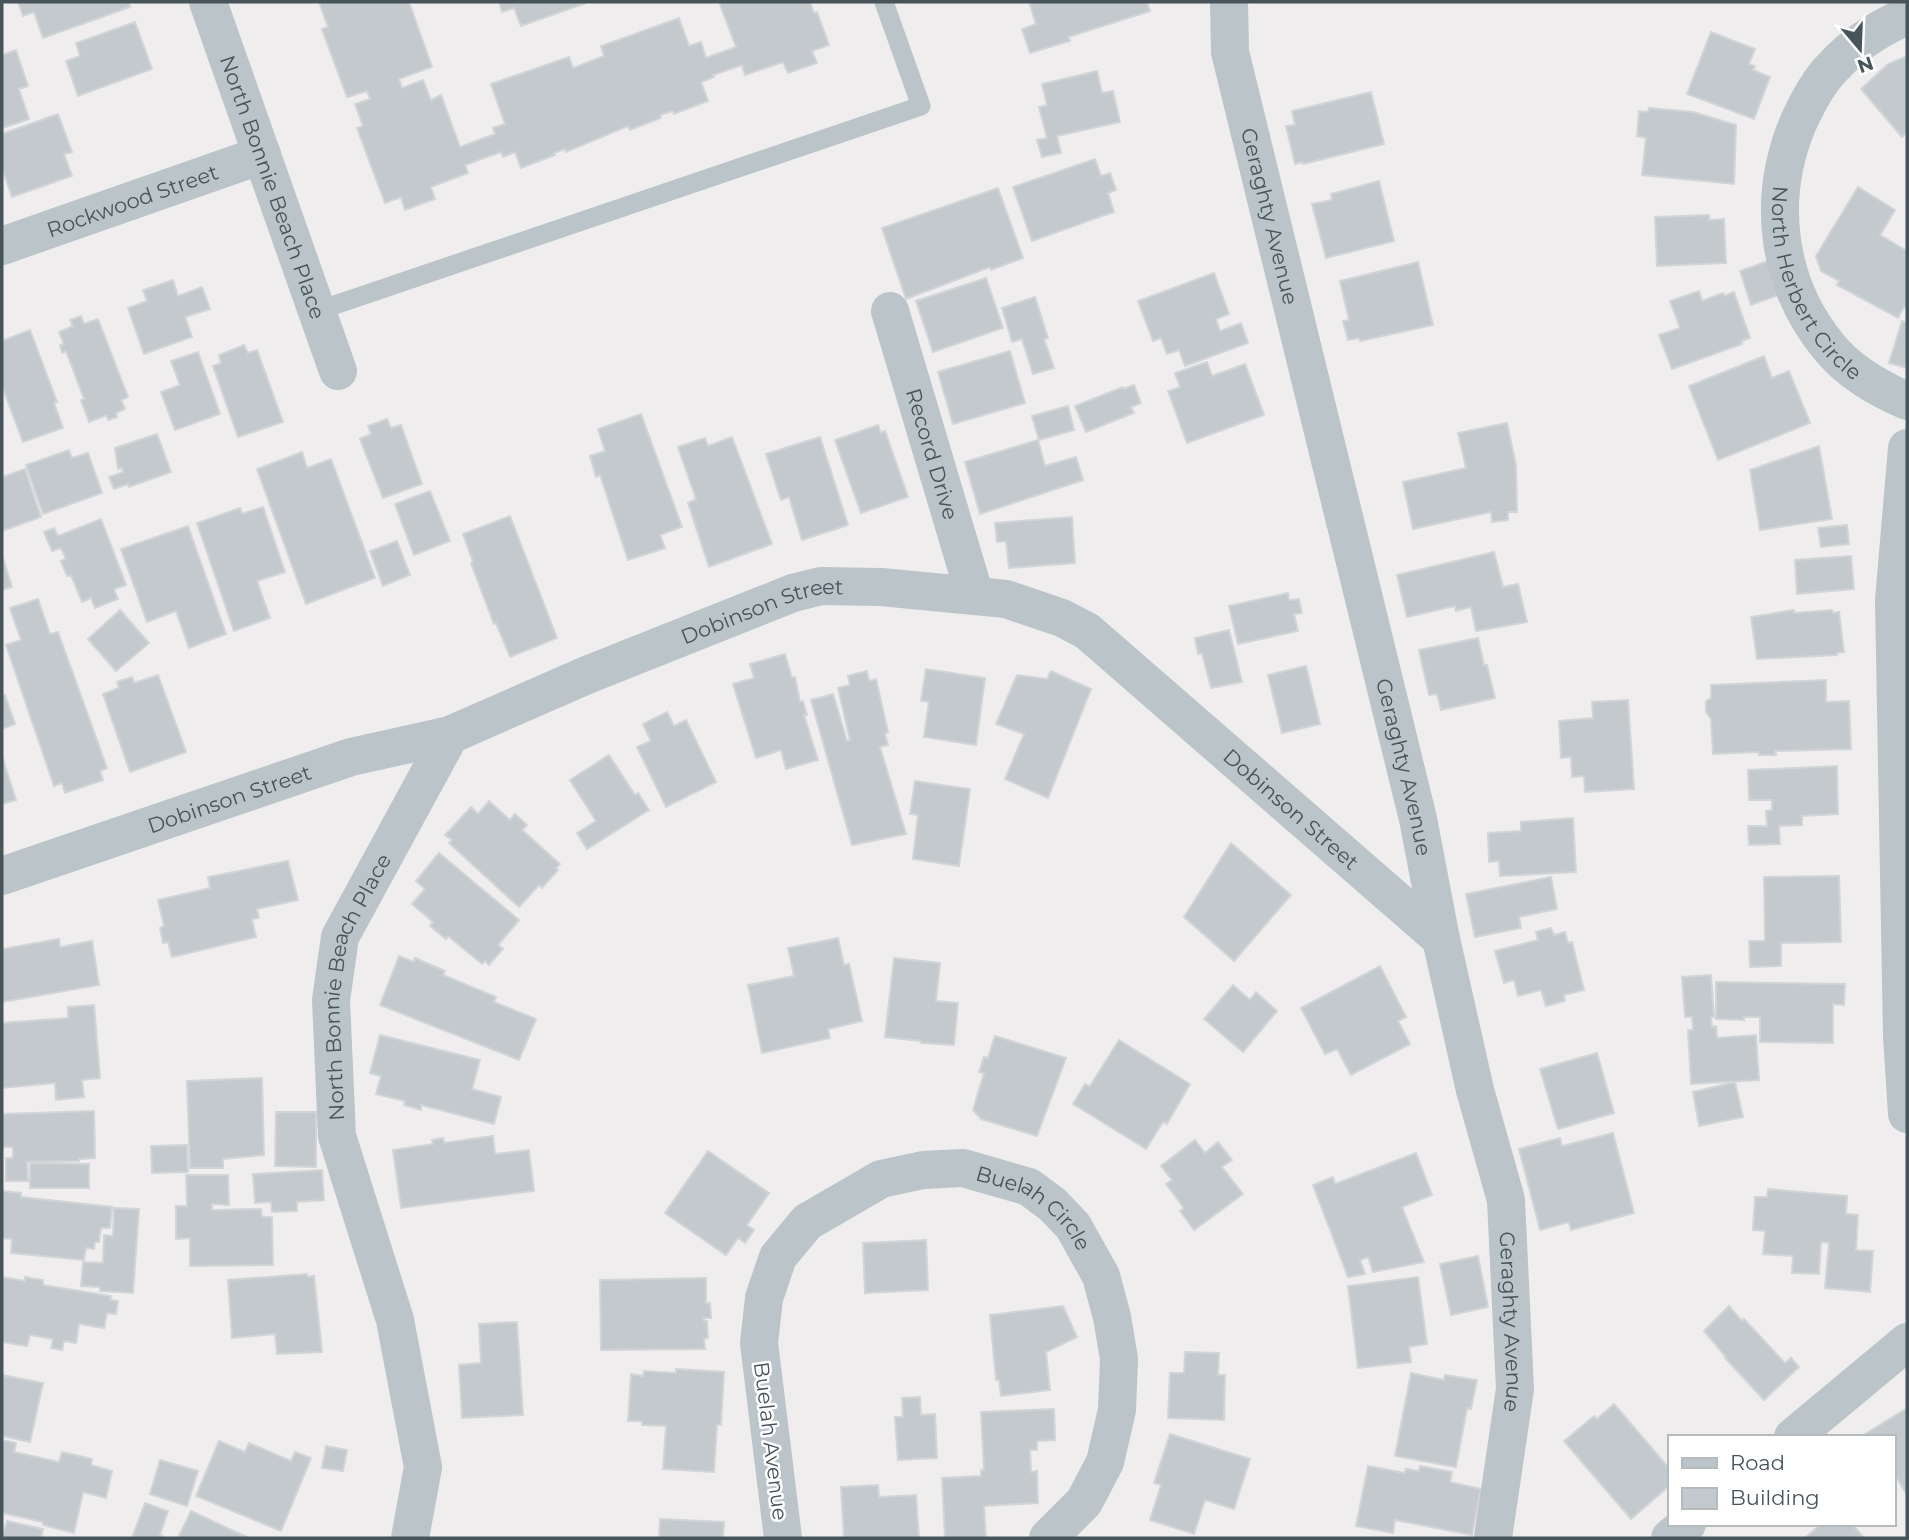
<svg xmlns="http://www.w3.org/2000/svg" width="1909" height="1540" font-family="Montserrat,sans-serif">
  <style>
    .building { fill: #c4c9cd; stroke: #d2d5d8; stroke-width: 2 }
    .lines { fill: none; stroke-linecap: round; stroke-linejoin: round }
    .service { stroke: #bac4c9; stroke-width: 19 }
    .minor { stroke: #bac4c9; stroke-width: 38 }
    .labels { text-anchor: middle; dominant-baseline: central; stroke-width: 5; stroke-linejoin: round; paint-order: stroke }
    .street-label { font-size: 21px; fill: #475459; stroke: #fff }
  </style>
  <rect width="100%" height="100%" fill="#f0edee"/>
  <g class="building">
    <polygon points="18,2 129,2 130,7 43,38 34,12 23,16"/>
    <polygon points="319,2 409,2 432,67 399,79 402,88 423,80 431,100 441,95 460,147 495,134 493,128 505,124 491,84 569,57 573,68 604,56 601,46 679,18 689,46 701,42 706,58 736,47 719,2 810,2 814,13 817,12 829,45 812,51 817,63 788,73 783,62 745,75 742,65 713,75 714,77 701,82 708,101 674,114 673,111 660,115 661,118 630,130 628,126 566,152 565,149 554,153 555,155 521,168 515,152 503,157 501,152 465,165 468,173 431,187 435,199 405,210 401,197 385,203 357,128 363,126 355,104 370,99 367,91 347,97 322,29 328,27"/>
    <polygon points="499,2 586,2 586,3 521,26 514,8 502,12"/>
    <polygon points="1029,2 1147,2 1150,11 1068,37 1070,41 1030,53 1022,29 1036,24"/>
    <polygon points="135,22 152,69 78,96 66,61 80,56 76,43"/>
    <polygon points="1711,32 1755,49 1749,64 1755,66 1753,70 1770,77 1754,119 1687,94"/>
    <polygon points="16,50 28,86 19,89 29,119 2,128 2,55"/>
    <polygon points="1907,56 1907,132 1902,137 1861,89 1888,64"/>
    <polygon points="1097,71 1102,93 1113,91 1120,122 1057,136 1061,153 1042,157 1037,140 1047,138 1039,107 1047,105 1042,84"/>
    <polygon points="1371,92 1384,144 1303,164 1302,162 1295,164 1286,126 1295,125 1292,111"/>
    <polygon points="1649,108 1693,112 1736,125 1734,184 1642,175 1646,138 1637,136 1639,111 1648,112"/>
    <polygon points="58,114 72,152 64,154 72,176 12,197 2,168 2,134"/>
    <polygon points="1095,159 1101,176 1110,173 1116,190 1108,193 1114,212 1032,241 1013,187"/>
    <polygon points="1379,181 1394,241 1326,258 1312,204 1332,200 1331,194"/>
    <polygon points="1858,187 1895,210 1880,235 1907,251 1907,308 1904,307 1898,318 1837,285 1839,281 1821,271 1816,256"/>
    <polygon points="998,188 1023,258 991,270 990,267 906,299 882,228"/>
    <polygon points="1709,215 1709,220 1724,219 1726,263 1657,266 1655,217"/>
    <polygon points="1773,259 1784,293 1751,305 1740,271"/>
    <polygon points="1418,262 1433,325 1360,341 1359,338 1348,340 1343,321 1349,320 1340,281"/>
    <polygon points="1214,273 1229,314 1216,319 1220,331 1241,323 1248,343 1185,366 1179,350 1167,354 1161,338 1153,341 1138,301"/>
    <polygon points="986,278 1003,328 933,352 916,301"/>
    <polygon points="173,280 178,296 202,287 210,309 185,317 192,337 144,354 128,308 147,301 143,290"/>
    <polygon points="1699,291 1702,301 1723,293 1724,296 1734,292 1750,338 1742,341 1742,344 1672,369 1659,335 1680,328 1670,301"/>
    <polygon points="1035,297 1048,338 1044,339 1054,368 1033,374 1022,339 1012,342 1002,308"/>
    <polygon points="81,316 84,324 98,319 128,397 121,400 125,409 116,413 117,417 108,420 107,415 89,422 81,400 84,399 66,351 62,353 60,345 64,344 59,332 73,326 70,320"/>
    <polygon points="1902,321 1907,323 1907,368 1889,363"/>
    <polygon points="30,330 57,402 54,403 63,428 23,442 2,386 2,341"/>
    <polygon points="244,345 248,353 257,350 283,422 238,437 213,366 221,363 219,355"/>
    <polygon points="1010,351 1025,403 953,424 938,372"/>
    <polygon points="198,352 220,414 175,430 161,392 180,385 171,361"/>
    <polygon points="1764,356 1772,378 1789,371 1810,423 1718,460 1689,386"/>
    <polygon points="1207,362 1212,376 1245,364 1264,415 1187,443 1168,391 1180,387 1175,373"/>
    <polygon points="1134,385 1141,403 1131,407 1134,413 1086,432 1075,406 1123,387 1124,389"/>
    <polygon points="1068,406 1074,430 1039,440 1032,416"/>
    <polygon points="641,414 682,527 660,535 665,548 628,560 600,475 596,477 590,456 605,451 598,429"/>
    <polygon points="387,419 391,428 401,425 422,484 383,498 360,439 371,434 368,426"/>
    <polygon points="1507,423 1516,465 1517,512 1508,512 1508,520 1492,522 1491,512 1413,529 1403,482 1466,468 1458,433"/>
    <polygon points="878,425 881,433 885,431 908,497 861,513 835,440"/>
    <polygon points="157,434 171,472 129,487 128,484 114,489 109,477 123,472 122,468 118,469 115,448"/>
    <polygon points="732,437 772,544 709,567 688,503 696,499 678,447 705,438 708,446"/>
    <polygon points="820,437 848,525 802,540 789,497 781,500 766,454"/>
    <polygon points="1038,440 1045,466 1076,457 1083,480 980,514 965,462"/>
    <polygon points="1819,446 1832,519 1760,530 1750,470"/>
    <polygon points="69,450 72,458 88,453 102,493 43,514 26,465"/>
    <polygon points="302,452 307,468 331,459 375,578 306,604 257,469"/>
    <polygon points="25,469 41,517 2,531 2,477"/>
    <polygon points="430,491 450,541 414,555 395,504"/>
    <polygon points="263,507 285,572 257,581 270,618 234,631 197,523 240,508 242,514"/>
    <polygon points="510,516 557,638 510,657 496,623 494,624 471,563 473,562 463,534"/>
    <polygon points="1072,517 1075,563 1009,568 1006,541 997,542 995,523"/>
    <polygon points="101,519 126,585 114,589 118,599 95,608 91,598 82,602 71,575 67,576 61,561 66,559 61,548 52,551 44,532 54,528 58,536"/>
    <polygon points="1847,525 1849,544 1821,547 1818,528"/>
    <polygon points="188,526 226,634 189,648 176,611 147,622 121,549"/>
    <polygon points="397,541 410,575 383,586 370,551"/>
    <polygon points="1494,552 1503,587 1518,584 1527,622 1476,631 1471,607 1456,611 1455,606 1407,617 1397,575"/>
    <polygon points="2,555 12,587 2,590"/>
    <polygon points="1851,556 1854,589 1797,594 1795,560"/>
    <polygon points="1288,593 1289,600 1299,599 1302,613 1294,614 1298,631 1238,644 1229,606"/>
    <polygon points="38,599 50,634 58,632 107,768 100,771 103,780 65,793 62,783 54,786 6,645 21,640 10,608"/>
    <polygon points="120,610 149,643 116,671 88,639"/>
    <polygon points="1794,610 1794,613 1832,610 1833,613 1839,612 1844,652 1837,653 1837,655 1757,659 1751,617"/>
    <polygon points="1229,630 1242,682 1211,688 1202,653 1198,654 1195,638"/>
    <polygon points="1478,638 1484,665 1487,665 1495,698 1441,710 1437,694 1429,695 1419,650"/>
    <polygon points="785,654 792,678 795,677 800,702 803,701 807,715 804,715 818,760 786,769 781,750 756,758 733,684 754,678 750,664"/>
    <polygon points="1306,666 1320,724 1282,733 1268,675"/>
    <polygon points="926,669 985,678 976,745 924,737 929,702 921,701"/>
    <polygon points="867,671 869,681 876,679 888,732 885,734 888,745 880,747 906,834 852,845 811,700 833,694 847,741 850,740 838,688 850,685 848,676"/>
    <polygon points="1051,671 1091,689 1048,798 1005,779 1024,734 996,724 1017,675 1047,679"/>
    <polygon points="158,675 186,752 130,772 103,694 119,688 117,682 132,677 134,683"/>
    <polygon points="1826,680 1826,702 1849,701 1851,749 1775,751 1776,755 1759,755 1759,752 1713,754 1711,719 1706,712 1706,701 1711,698 1711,685"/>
    <polygon points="5,695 15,724 2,729 2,696"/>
    <polygon points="1628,700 1634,789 1585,792 1584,776 1572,777 1571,757 1561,758 1559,721 1593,718 1592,702"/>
    <polygon points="667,712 674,726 686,720 716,782 666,807 637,747 651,741 643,724"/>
    <polygon points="609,755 635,795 638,793 649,810 587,849 577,833 596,821 570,780"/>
    <polygon points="2,756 16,800 2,804"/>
    <polygon points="1837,766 1838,814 1802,816 1802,825 1779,826 1780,844 1749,845 1748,826 1767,826 1766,811 1772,810 1772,800 1749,800 1748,770"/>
    <polygon points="915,781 970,789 959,866 913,859 918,815 910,814"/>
    <polygon points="489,801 510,820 515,814 527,825 522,830 560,864 556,868 558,870 542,888 539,885 519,907 449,843 452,840 445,835 471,807 478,814"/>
    <polygon points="1573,818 1576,872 1500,876 1499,861 1489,862 1488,833 1521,831 1521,822"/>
    <polygon points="1231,843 1291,895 1234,961 1184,917"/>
    <polygon points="439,853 519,920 498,945 503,949 489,965 485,961 482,964 448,936 446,939 430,926 433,922 412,904 425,889 416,881"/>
    <polygon points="288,861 298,900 257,909 259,918 252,919 256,937 172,957 168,942 163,943 160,928 164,926 158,900 210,888 208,877"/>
    <polygon points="1839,876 1841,942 1781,943 1781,966 1750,967 1749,941 1765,941 1764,877"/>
    <polygon points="1551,877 1557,909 1519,917 1521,928 1475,937 1466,894"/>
    <polygon points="1551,928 1554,935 1565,932 1568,943 1572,942 1584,990 1564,995 1565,1001 1546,1006 1541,990 1518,996 1514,980 1504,983 1495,951 1538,940 1536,932"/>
    <polygon points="838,938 844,965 849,964 862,1021 828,1029 830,1038 762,1053 748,985 794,976 788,948"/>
    <polygon points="59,939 60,947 92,941 99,985 2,1002 2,949"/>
    <polygon points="399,956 414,962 415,958 445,971 443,975 496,997 494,1002 536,1019 519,1060 380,1005"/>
    <polygon points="894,958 940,963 936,1001 958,1003 954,1045 921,1043 921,1041 885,1037"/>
    <polygon points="1380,966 1406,1017 1398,1021 1410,1044 1351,1075 1337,1049 1325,1054 1301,1008"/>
    <polygon points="1711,975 1714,1017 1711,1017 1712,1027 1716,1026 1717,1038 1756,1035 1759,1080 1691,1084 1688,1030 1693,1030 1692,1017 1685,1017 1682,977"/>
    <polygon points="1716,982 1845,984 1844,1005 1833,1004 1833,1043 1760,1042 1760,1017 1744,1017 1744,1020 1716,1019"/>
    <polygon points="1233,985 1250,1000 1256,992 1277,1011 1243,1052 1204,1019"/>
    <polygon points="94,1005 100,1078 82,1080 84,1097 56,1100 55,1083 2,1088 2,1023 68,1018 68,1007"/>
    <polygon points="380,1035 480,1060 472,1089 501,1097 494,1124 421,1105 421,1110 404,1105 405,1101 376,1094 381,1076 370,1073"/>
    <polygon points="995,1036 1066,1058 1037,1136 981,1119 973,1110 984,1073 979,1072 984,1057 988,1058"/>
    <polygon points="1119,1040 1190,1084 1167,1124 1163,1122 1146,1149 1073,1104 1085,1084 1090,1086"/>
    <polygon points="1597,1053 1614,1113 1558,1129 1540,1069"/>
    <polygon points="262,1078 264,1155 223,1159 223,1168 190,1168 187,1081"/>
    <polygon points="1735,1082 1743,1117 1699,1126 1693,1092"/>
    <polygon points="94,1111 95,1158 79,1159 79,1161 27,1162 28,1181 6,1181 6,1158 13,1158 13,1147 2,1147 2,1114"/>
    <polygon points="276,1112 316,1112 316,1167 275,1166"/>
    <polygon points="1613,1133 1634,1213 1571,1230 1569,1222 1540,1230 1519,1149 1560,1138 1562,1146"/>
    <polygon points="493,1136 495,1154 529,1150 534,1191 401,1208 393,1150 433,1144 432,1140 443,1138 444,1143"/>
    <polygon points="1195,1140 1205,1153 1218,1142 1232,1160 1222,1167 1243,1194 1194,1230 1180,1211 1184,1208 1166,1184 1172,1180 1161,1166"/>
    <polygon points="187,1145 188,1172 152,1173 151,1146"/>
    <polygon points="708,1151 769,1193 747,1225 754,1230 745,1243 738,1238 726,1255 665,1213"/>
    <polygon points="1416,1153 1432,1195 1402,1207 1424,1262 1373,1272 1368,1257 1360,1260 1365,1274 1348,1277 1313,1185 1333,1177 1335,1184"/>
    <polygon points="30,1163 89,1164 89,1188 30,1188"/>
    <polygon points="322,1170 324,1200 297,1202 297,1211 272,1212 271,1202 255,1203 253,1174"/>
    <polygon points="186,1175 228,1175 229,1205 212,1204 212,1210 261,1209 262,1217 272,1217 273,1265 190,1266 190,1238 176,1239 176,1206 187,1206"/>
    <polygon points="1768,1189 1847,1196 1846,1214 1858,1215 1856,1250 1873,1251 1870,1292 1825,1288 1829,1243 1821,1242 1819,1274 1792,1273 1793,1256 1763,1254 1765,1231 1753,1230 1755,1197 1767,1197"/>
    <polygon points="2,1191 21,1193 21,1197 112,1207 110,1228 101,1228 99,1242 95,1242 94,1249 86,1248 84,1260 11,1253 12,1239 2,1238"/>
    <polygon points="114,1208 139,1209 133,1293 100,1291 100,1287 81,1286 83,1262 103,1263 104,1235 113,1236"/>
    <polygon points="926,1240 928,1290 865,1293 863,1243"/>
    <polygon points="1478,1256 1488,1307 1451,1315 1440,1264"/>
    <polygon points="307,1274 308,1277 314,1276 322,1352 277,1354 275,1334 232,1338 228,1280"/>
    <polygon points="2,1277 25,1281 25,1277 43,1280 43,1285 111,1296 110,1300 118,1301 116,1314 107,1313 104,1328 79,1324 76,1343 64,1341 62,1350 51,1348 53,1339 30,1335 27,1346 2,1342"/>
    <polygon points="1418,1277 1427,1344 1409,1347 1411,1362 1358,1368 1348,1286"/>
    <polygon points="706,1278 706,1303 710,1303 711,1318 704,1318 704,1321 707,1321 708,1338 704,1339 705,1349 601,1350 600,1280"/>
    <polygon points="1063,1306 1077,1337 1046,1352 1050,1390 1001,1396 999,1380 996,1380 990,1315"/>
    <polygon points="1729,1306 1742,1321 1744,1319 1785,1363 1791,1358 1799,1367 1764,1400 1725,1358 1726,1357 1704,1331"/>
    <polygon points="517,1322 523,1415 462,1418 459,1365 481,1363 479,1324"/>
    <polygon points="1185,1352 1219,1353 1218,1375 1225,1375 1224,1420 1168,1418 1170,1373 1184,1373"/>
    <polygon points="676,1369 724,1372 721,1425 717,1425 714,1472 663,1469 666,1426 642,1425 642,1421 628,1421 631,1374 643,1376 644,1371 676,1373"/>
    <polygon points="1411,1373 1444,1380 1445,1375 1477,1380 1471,1409 1467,1408 1456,1467 1395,1456"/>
    <polygon points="2,1375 43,1383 30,1442 2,1436"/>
    <polygon points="920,1397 921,1415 935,1414 937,1458 898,1460 895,1417 903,1417 902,1398"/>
    <polygon points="1614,1404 1669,1468 1669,1486 1631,1519 1564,1441 1594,1416 1597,1419"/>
    <polygon points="1054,1409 1055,1440 1037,1441 1037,1450 1030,1450 1031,1472 1037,1471 1038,1503 984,1506 986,1538 945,1538 942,1478 981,1476 981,1470 984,1470 981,1412"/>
    <polygon points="1906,1409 1907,1411 1907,1495 1893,1472 1893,1437 1867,1437 1865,1434"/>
    <polygon points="1170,1434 1250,1459 1234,1509 1205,1500 1194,1534 1150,1520 1161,1485 1154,1483"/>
    <polygon points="2,1440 16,1443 14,1452 59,1462 62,1452 92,1459 91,1465 112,1471 106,1498 83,1492 74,1533 43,1525 43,1522 2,1513"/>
    <polygon points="219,1441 245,1452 249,1443 291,1461 295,1452 311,1458 281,1531 196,1496"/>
    <polygon points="326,1446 347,1450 343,1471 322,1468"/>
    <polygon points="160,1460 198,1471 187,1506 150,1494"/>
    <polygon points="1368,1466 1405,1473 1406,1469 1419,1471 1420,1466 1452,1472 1450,1482 1481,1489 1472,1535 1395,1520 1393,1533 1356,1526"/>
    <polygon points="878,1485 879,1497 916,1495 919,1538 844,1538 841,1487"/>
    <polygon points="145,1503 168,1511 160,1535 166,1538 132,1538"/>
    <polygon points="191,1511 249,1538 178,1538"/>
    <polygon points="660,1519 724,1522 723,1538 659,1538"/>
    <polygon points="7,1521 43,1529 41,1538 2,1538"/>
    <polygon points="1821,1524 1852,1524 1864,1538 1805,1538"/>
  </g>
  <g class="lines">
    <polyline class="service" points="317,311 921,106 884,2"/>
    <g class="minor">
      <path id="s1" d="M208,2L338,371"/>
      <path id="s2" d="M1229,2L1230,52L1418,819L1441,939L1475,1090L1506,1200L1515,1389L1493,1538"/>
      <path id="s3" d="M1907,16C1879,28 1854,44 1833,67C1818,82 1808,102 1799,121C1766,197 1776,283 1829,347C1849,372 1878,388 1907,401"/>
      <path id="s4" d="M2,246L262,155"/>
      <path id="s5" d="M890,311L975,596"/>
      <polyline points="1907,448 1894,600 1902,1036 1907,1114"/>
      <path id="s6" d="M2,876L351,757L450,735L587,675L793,593L821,586L881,587L1006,599L1062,618L1087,631L1441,939"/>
      <polyline points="1793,1437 1907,1342"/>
      <path id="s7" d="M410,1538L423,1467L395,1320L337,1136L331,1000L340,937L450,735"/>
      <path id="s8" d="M783,1538L759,1343L764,1298L778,1257L807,1222L881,1179L923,1170L963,1168L1029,1187L1053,1205L1073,1226L1101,1276L1112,1317L1119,1359L1117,1410L1105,1462L1084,1502L1048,1538"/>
      <polyline points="1670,1538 1687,1524"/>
    </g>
  </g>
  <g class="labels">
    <g class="street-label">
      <text stroke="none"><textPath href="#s1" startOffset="196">North Bonnie Beach Place</textPath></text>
      <text stroke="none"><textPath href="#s4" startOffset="138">Rockwood Street</textPath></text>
      <text stroke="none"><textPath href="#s2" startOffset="219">Geraghty Avenue</textPath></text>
      <text stroke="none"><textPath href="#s3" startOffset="329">North Herbert Circle</textPath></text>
      <text stroke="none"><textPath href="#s5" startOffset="149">Record Drive</textPath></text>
      <text stroke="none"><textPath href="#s6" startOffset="807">Dobinson Street</textPath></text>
      <text stroke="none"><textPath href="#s2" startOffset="786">Geraghty Avenue</textPath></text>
      <text stroke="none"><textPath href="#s6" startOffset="240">Dobinson Street</textPath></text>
      <text stroke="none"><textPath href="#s6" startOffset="1414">Dobinson Street</textPath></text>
      <text stroke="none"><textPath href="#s7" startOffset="569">North Bonnie Beach Place</textPath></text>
      <text stroke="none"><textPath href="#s8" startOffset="583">Buelah Circle</textPath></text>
      <text stroke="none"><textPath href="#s2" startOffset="1353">Geraghty Avenue</textPath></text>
      <text transform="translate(771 1441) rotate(83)">Buelah Avenue</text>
    </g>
  </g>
  <rect width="1909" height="1540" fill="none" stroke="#475459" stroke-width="7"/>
  <rect x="1668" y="1435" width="228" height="91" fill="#ffffff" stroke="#b5bbbd" stroke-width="2"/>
  <rect x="1682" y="1458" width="35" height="10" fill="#bac4c9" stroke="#b5bbbd" stroke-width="2"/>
  <text x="1730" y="1470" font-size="21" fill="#475459">Road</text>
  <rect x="1682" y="1488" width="35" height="21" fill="#c4c9cd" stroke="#b5bbbd" stroke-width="2"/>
  <text x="1730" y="1505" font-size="21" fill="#475459">Building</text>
  <g transform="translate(1860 49) rotate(161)" stroke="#ffffff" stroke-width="5" paint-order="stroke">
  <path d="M0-5L12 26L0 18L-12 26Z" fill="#475459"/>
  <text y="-10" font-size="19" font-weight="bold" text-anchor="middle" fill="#475459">N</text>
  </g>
</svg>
